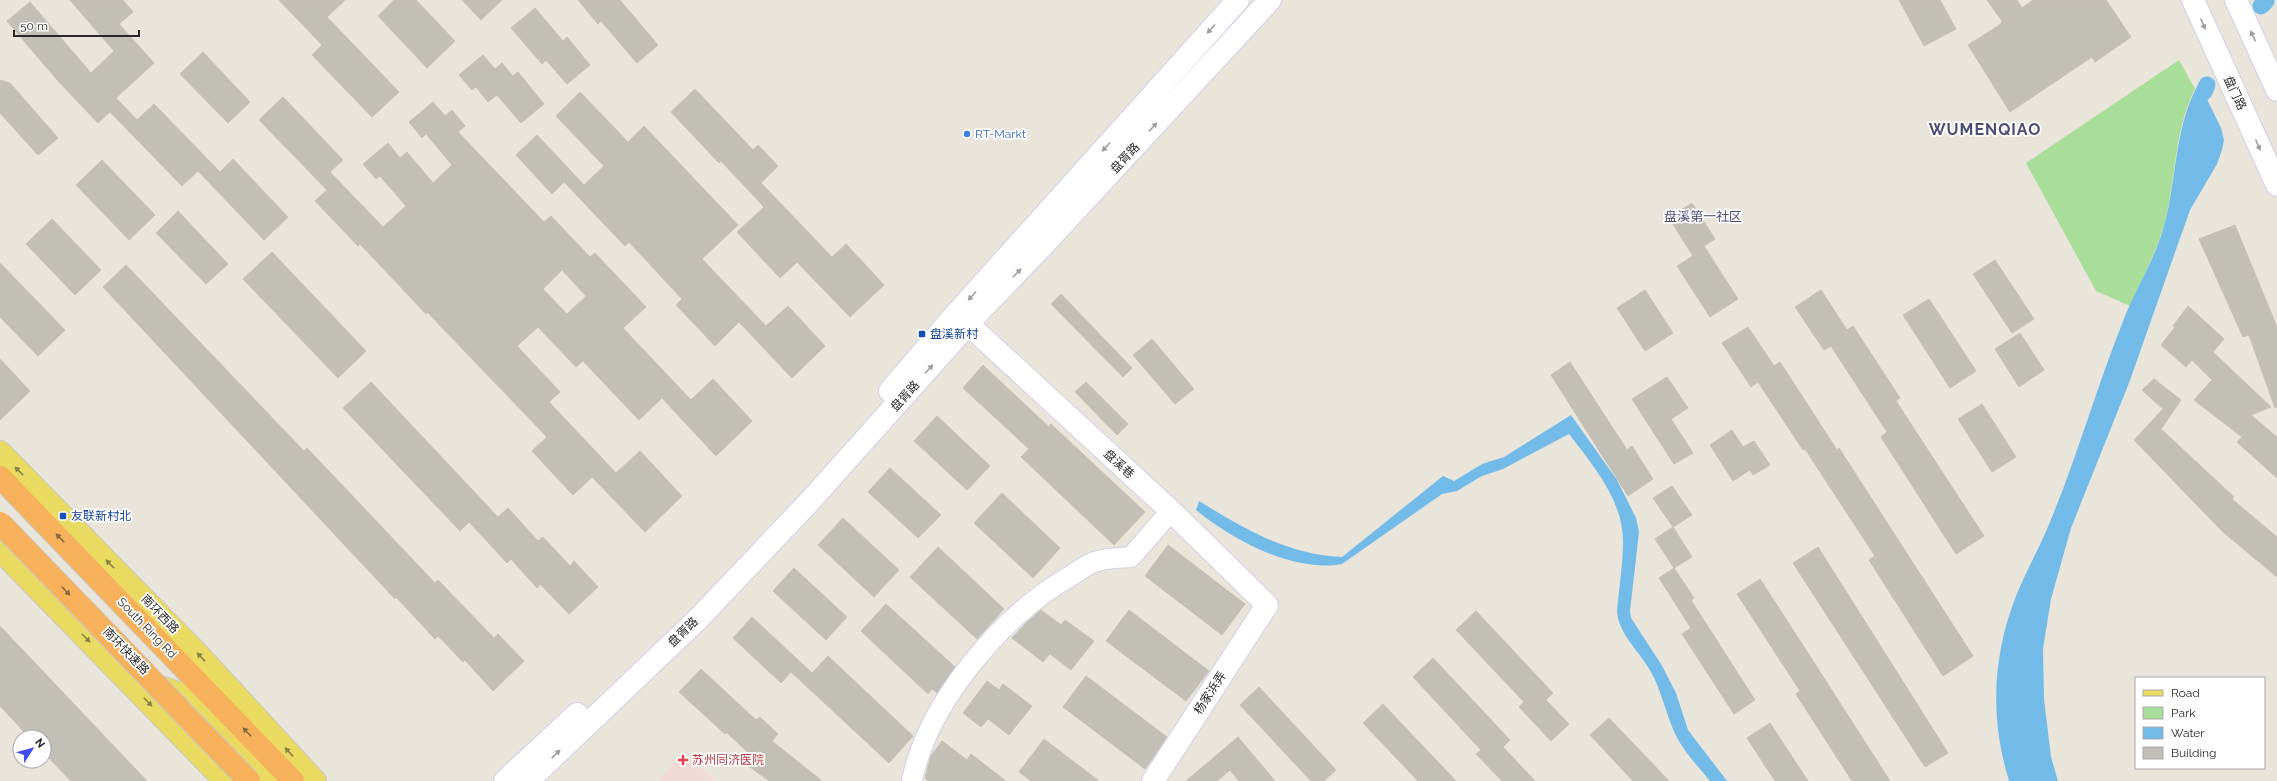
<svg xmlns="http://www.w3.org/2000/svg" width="2277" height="781" font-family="Raleway,'Noto Sans SC',sans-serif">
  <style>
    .medical { fill: #f1dad8 }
    .green { fill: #a8de99 }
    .water { fill: #72bae8 }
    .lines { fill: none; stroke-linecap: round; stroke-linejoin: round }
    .canal { stroke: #72bae8; stroke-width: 17 }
    .building { fill: #c2bfb6; stroke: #c5c1b5; fill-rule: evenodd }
    .street-casing { stroke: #d0d1e1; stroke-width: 22 }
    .secondary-casing { stroke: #d0d1e1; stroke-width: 24 }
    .primary-casing { stroke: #c7c7c7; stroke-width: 24 }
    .highway-casing { stroke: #c7c7c7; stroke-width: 24 }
    .street { stroke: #fff; stroke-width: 20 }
    .secondary { stroke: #fff; stroke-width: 22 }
    .primary { stroke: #e9da61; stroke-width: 22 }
    .highway { stroke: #f6b15a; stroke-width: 22 }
    .highway-bridge-casing { stroke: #c7c7c7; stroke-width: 24; stroke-linecap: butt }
    .highway-bridge { stroke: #f6b15a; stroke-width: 22 }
    .oneway { fill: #9e9e9e }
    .oneway2 { fill: #888144 }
    .oneway3 { fill: #85663e }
    .shop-dot { fill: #3f7fe0; stroke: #fff; stroke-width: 1.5 }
    .transit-dot { fill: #1a4fb4; stroke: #fff; stroke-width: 1.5 }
    .health-dot { fill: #e0444e; stroke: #fff; stroke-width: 1.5 }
    .labels { text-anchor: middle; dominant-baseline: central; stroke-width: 3.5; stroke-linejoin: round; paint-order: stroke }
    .street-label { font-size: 12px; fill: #282828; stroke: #fff }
    .shop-label { font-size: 12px; fill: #366cbe; stroke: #fff; text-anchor: start }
    .transit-label { font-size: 12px; fill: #164399; stroke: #fff; text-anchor: start }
    .health-label { font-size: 12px; fill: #be3a42; stroke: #fff; text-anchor: start }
    .neighbourhood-label { font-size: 13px; fill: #4b4e76; stroke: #fff }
    .district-label { font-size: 16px; font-weight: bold; letter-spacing: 1px; fill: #4b4e76; stroke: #fff }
  </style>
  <rect width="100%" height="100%" fill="#eae5db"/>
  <polygon class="medical" points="681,753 699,767 716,781 660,781"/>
  <path class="green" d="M2179,60L2195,89C2174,130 2176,178 2165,222C2157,251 2142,279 2130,306L2096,291L2026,163Z"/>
  <g class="water">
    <path d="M2199,83L2221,128L2224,140L2222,150L2217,164L2190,210L2129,383L2071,528L2051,599L2043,649L2044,699L2051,757L2058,781H2009C1990,718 1992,658 2016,596C2026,571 2040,547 2050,522C2077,457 2096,389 2122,324C2133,294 2151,266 2161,236C2178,186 2172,130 2199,83Z"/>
    <path d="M1571,415L1617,480L1636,518L1639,532L1630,611L1631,618L1661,664L1676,693L1688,730L1727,781H1710C1697,765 1681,749 1673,729C1665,710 1661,690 1651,672C1641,653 1618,634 1617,611C1619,588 1623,564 1623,541C1623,500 1592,464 1569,434L1503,469L1482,476L1457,491L1442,494L1342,564C1293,573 1233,540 1196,510L1199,501C1243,528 1288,555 1342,557L1443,476L1454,481L1482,464L1504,457Z"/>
  </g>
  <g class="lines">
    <g class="canal">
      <polyline points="2261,6 2266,1"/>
      <polyline points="2204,92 2207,85"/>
    </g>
  </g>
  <g class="building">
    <polygon points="70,0 123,0 133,12 119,24 154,63 116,98 137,120 154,104 220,172 233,159 288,217 264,240 198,171 182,186 110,112 98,123 58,81 7,21 30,2 91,73 114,51"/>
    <polygon points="279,0 345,0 327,17 399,92 372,117 312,55 322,45"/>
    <polygon points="394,0 416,0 455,41 427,68 378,16"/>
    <polygon points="462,0 502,0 481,20"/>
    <polygon points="578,0 620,0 658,45 637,63 601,21 598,24"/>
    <polygon points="1899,0 1940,0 1956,29 1924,46"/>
    <polygon points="1987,0 2017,0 2022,8 2033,0 2106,0 2131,37 2095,62 2092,57 2010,112 1968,45 2001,24 2002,21"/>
    <polygon points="535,8 563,41 567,37 590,65 567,84 546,60 542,64 511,28"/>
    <polygon points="203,52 250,102 228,123 180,74"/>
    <polygon points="483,55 495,69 502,63 513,76 518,72 544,104 521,123 497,95 488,102 476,87 472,90 459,75"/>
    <polygon points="0,80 10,83 58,138 38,155 0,113"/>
    <polygon points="695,89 753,150 758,145 778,166 761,183 832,257 846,244 884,285 850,317 797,262 780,278 737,232 764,207 721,161 719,163 671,112"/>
    <polygon points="580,92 628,142 644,126 738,225 702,259 766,326 788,306 825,346 792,378 739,322 715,346 676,305 682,299 629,242 625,246 564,182 552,194 516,155 537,135 584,185 604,166 556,116"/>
    <path d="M283,97L343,160L330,172L383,227L406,206L380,176L376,179L363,164L388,143L400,158L407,152L433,183L452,165L426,134L422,138L409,122L433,102L445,116L452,110L465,126L458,132L544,222L551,216L590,257L595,253L646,307L623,328L691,400L713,379L752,421L716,456L662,398L639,420L583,361L576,367L538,327L517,346L560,392L549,402L616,473L640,451L682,496L645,532L592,477L573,495L532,451L547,437L427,312L426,314L360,244L358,246L315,201L327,190L259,120ZM562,270L586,296L567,314L543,289Z"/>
    <polygon points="102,160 155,215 129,240 76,185"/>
    <polygon points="1692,203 1715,239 1704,246 1738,299 1710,317 1677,266 1693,256 1669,218"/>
    <polygon points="178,211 228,264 206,284 156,233"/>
    <polygon points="52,219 101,270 75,295 26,244"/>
    <polygon points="2235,225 2277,327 2277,407 2275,408 2249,335 2243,337 2199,239"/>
    <polygon points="272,252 366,351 338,378 243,279"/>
    <polygon points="1995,260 2034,319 2012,333 1973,274"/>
    <polygon points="0,263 65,330 38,356 0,317"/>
    <polygon points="126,265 304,451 307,448 435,583 438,580 494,638 498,634 524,661 493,691 465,660 463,662 438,636 435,639 396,597 395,599 103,287"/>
    <polygon points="1645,290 1673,333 1645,351 1617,308"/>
    <polygon points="1821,290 1847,330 1853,326 1900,398 1896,401 1984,536 1956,554 1881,437 1887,432 1831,346 1824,350 1795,307"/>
    <polygon points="1061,294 1132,368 1123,377 1051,304"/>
    <polygon points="1929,299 1976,371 1950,388 1903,315"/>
    <polygon points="2188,306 2224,339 2213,352 2271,407 2251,415 2277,437 2277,478 2237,442 2242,437 2194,400 2212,380 2192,360 2186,367 2161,345 2175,327 2173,326"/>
    <polygon points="1748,327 1774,366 1780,362 1837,450 1839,448 1973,656 1943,676 1869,560 1875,556 1805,449 1803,450 1758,382 1751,387 1722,343"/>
    <polygon points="2020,333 2044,370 2019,387 1995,349"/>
    <polygon points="1152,339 1194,389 1175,404 1133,355"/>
    <polygon points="0,359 30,391 0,420"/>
    <polygon points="1570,362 1627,450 1632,446 1653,479 1628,496 1551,375"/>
    <polygon points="983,365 1049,427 1051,424 1145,512 1114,545 1021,457 1029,449 963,388"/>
    <polygon points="1667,377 1688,408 1671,419 1693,453 1674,464 1632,399"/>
    <polygon points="2154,379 2181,400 2161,429 2234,497 2232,499 2277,537 2277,577 2223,532 2134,440 2163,409 2142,390"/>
    <polygon points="371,382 498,517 508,508 538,541 543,537 570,566 574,561 598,587 569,614 540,584 537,588 511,559 507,563 469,522 460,531 343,408"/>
    <polygon points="1086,382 1128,424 1117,435 1075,392"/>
    <polygon points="1982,404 2016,457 1992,472 1958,419"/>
    <polygon points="937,416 990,466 967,490 914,441"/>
    <polygon points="1732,430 1743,447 1754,441 1770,465 1753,475 1750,470 1733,481 1710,445"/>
    <polygon points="890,468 941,515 918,538 868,492"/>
    <polygon points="1672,486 1692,515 1673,527 1653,498"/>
    <polygon points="1002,493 1060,548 1033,578 974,523"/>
    <polygon points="843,518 899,570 874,597 818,545"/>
    <polygon points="1673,527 1692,557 1674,568 1655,539"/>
    <polygon points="1168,545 1245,604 1222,635 1145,576"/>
    <polygon points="938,547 1004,609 977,639 910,577"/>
    <polygon points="1818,547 1948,753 1925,767 1793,563"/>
    <polygon points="794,568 847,617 826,640 773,591"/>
    <polygon points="1674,568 1694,598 1691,600 1755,700 1734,714 1682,634 1691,628 1659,578"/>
    <polygon points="1760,579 1815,664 1890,781 1852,781 1796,694 1800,691 1737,594"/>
    <polygon points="886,604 955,667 937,693 932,689 928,694 861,631"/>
    <polygon points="1041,610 1061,625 1065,620 1094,641 1071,670 1050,654 1043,662 1012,638 1026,623"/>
    <polygon points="1129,610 1209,671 1186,701 1106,641"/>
    <polygon points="1476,611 1553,693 1546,700 1569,724 1551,741 1519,707 1524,702 1456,630"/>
    <polygon points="752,617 812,673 828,656 913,736 889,763 791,672 781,683 733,638"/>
    <polygon points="0,626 147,781 71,781 44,753 44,737 29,737 0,706"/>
    <polygon points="1433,658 1510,740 1503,747 1535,781 1502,781 1476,754 1481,750 1413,677"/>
    <polygon points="701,669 756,720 760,717 778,734 772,741 822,781 769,781 746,764 752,756 726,732 725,734 679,692"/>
    <polygon points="1086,676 1167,737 1145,769 1063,707"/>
    <polygon points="987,681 999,690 1003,684 1032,706 1009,735 988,719 981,727 963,713"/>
    <polygon points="1259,687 1336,770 1324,781 1311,781 1240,705"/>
    <polygon points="1383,704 1456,781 1418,781 1363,723"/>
    <polygon points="1609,718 1669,781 1633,781 1590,735"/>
    <polygon points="1770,723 1808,781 1775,781 1747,738"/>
    <polygon points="1238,737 1275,781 1239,781 1230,770 1217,781 1186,781"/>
    <polygon points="1044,739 1099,781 1031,781 1019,772"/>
    <polygon points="942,741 967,760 971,754 1006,781 928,781 925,778 931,756"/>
  </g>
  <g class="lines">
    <defs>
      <path id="street" d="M912,781C927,704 1002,615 1069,577C1077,572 1088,563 1098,561C1108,558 1120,558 1131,557L1171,511"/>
      <g id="secondary">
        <polyline points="2193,0 2277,185"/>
        <polyline points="2236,0 2277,90"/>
        <polyline points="969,325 1171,511 1267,605 1153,781"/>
        <polyline points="890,391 956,314 1238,0"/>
        <polyline points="505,781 577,714"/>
        <polyline points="528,781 698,619 810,501 977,314 1049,239 1270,0"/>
      </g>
      <g id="primary">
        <polyline points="0,452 197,653 315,781"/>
        <polyline points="0,550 225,781"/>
        <polyline points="152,684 189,697 269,781"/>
      </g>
      <polyline id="highway" points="0,477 293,781"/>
    </defs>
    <use href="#street" class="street-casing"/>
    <use href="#secondary" class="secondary-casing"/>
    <use href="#primary" class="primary-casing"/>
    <use href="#highway" class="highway-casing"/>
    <use href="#street" class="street"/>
    <use href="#secondary" class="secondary"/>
    <use href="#primary" class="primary"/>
    <use href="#highway" class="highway"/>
    <defs>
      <polyline id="highway-bridge" points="0,523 249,781"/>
    </defs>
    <use href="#highway-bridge" class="highway-bridge-casing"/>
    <use href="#highway-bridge" class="highway-bridge"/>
  </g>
  <defs><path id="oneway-solid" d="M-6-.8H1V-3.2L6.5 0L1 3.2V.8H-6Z"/></defs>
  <g class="oneway">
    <use href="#oneway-solid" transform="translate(2203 24) rotate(67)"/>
    <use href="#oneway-solid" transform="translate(1211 29) rotate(132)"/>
    <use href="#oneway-solid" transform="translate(2253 36) rotate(-116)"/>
    <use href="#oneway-solid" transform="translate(1153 127) rotate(-47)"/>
    <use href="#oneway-solid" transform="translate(2258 145) rotate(66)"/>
    <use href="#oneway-solid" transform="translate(1106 147) rotate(132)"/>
    <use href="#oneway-solid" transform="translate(1017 273) rotate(-46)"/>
    <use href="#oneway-solid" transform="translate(972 296) rotate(132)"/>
    <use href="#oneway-solid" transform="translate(929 369) rotate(-48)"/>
    <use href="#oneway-solid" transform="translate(556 754) rotate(-44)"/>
  </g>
  <g class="oneway2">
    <use href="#oneway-solid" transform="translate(19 471) rotate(-135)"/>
    <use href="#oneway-solid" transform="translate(110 564) rotate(-134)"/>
    <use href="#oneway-solid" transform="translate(86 638) rotate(46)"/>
    <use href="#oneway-solid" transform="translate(201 657) rotate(-133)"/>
    <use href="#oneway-solid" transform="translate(148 702) rotate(46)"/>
    <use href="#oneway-solid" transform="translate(289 752) rotate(-133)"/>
  </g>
  <g class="oneway3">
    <use href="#oneway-solid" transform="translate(60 538) rotate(-134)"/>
    <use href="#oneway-solid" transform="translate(66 591) rotate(46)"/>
    <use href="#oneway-solid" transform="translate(247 732) rotate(-134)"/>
  </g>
  <circle class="shop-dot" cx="967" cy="134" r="4"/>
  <g class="transit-dot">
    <rect x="918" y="330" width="8" height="8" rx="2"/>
    <rect x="59" y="512" width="8" height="8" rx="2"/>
  </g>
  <path class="health-dot" d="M681 754h4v4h4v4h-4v4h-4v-4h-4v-4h4z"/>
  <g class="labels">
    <g class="street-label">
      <text transform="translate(2235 93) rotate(65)">盘门路</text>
      <text transform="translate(1125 158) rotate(-47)">盘胥路</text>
      <text transform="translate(905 396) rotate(-48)">盘胥路</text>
      <text transform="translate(1119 464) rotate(43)">盘溪巷</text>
      <text transform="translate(160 614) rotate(46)">南环西路</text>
      <text transform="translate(147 628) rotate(46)">South Ring Rd</text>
      <text transform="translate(683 632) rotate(-44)">盘胥路</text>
      <text transform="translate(126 651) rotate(46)">南环快速路</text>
      <text transform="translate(1210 693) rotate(-57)">杨家浜弄</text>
    </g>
    <g class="shop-label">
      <text x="975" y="134">RT-Markt</text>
    </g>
    <g class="transit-label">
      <text x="930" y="334">盘溪新村</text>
      <text x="71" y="516">友联新村北</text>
    </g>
    <g class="health-label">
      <text x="692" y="760">苏州同济医院</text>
    </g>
    <g class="neighbourhood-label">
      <text x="1703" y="216">盘溪第一社区</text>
    </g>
    <g class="district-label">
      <text x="1985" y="129">WUMENQIAO</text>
    </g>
  </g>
  <rect x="2135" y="677" width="130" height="92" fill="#ffffff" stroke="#a9a9a9"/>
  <rect x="2143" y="690" width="20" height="6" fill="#e9da61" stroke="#a9a9a9"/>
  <text x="2171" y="697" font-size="12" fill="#282828">Road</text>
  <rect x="2143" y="707" width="20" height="12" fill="#a8de99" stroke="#a9a9a9"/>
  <text x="2171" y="717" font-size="12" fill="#282828">Park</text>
  <rect x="2143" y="727" width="20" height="12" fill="#72bae8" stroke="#a9a9a9"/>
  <text x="2171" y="737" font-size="12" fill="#282828">Water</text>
  <rect x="2143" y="747" width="20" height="12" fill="#c2bfb6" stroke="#a9a9a9"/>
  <text x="2171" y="757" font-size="12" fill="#282828">Building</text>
  <g transform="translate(32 749) rotate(54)"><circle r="19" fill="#ffffff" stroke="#a9a9a9"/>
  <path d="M0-3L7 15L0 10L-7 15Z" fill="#424df0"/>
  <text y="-6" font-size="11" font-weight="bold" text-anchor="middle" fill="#282828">N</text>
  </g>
  <path d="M14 30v6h125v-6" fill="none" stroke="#282828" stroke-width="2"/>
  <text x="20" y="30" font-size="12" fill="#282828" stroke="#ffffff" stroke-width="3" paint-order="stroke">50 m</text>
</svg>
